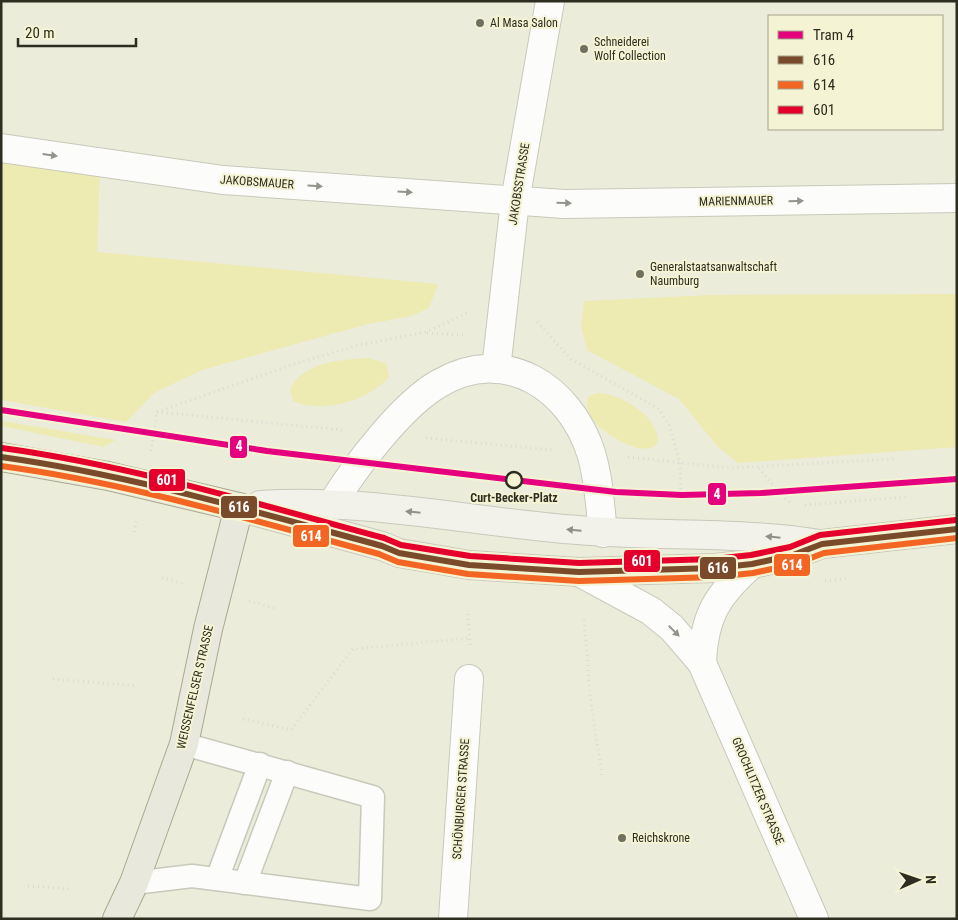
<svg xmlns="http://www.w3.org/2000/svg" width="958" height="920" font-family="'Roboto Condensed',sans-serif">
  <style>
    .green { fill: #edeab2 }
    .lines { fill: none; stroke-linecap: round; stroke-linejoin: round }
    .service-casing { stroke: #c9c9bb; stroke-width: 25 }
    .pedestrian-casing { stroke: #c9c9bb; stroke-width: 30 }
    .minor-casing { stroke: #c9c9bb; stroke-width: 30 }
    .secondary-casing { stroke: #c9c9bb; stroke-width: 30 }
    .primary-casing { stroke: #a9a991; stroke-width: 30 }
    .path { stroke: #dbdbd5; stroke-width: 3; stroke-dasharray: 1 4; stroke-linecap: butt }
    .service { stroke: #fcfcfa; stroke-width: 22 }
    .pedestrian { stroke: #fcfcfa; stroke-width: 28 }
    .minor { stroke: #fcfcfa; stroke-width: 28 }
    .secondary { stroke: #f2f2eb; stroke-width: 28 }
    .primary { stroke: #e8e8dc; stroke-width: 28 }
    .bus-1-casing { stroke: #f4f3d3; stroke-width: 10 }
    .bus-2-casing { stroke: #f4f3d3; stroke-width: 10 }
    .bus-3-casing { stroke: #f4f3d3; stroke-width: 10 }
    .bus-1 { stroke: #7a4b2a; stroke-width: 6 }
    .bus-2 { stroke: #f26522; stroke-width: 6 }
    .bus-3 { stroke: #e4002b; stroke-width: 6 }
    .tram-1-casing { stroke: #f4f3d3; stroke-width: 10 }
    .tram-1 { stroke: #e5007d; stroke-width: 6 }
    .oneway { fill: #94948d }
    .oneway2 { fill: #909086 }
    .poi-dot { fill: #707061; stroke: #f4f3d3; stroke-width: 2 }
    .stop-dot { fill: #f4f3d3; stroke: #2d2d20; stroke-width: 2.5 }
    .labels { text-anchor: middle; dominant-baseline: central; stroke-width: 4; stroke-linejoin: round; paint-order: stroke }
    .poi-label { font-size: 12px; fill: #2d2d20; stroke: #f4f3d3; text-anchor: start }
    .street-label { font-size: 12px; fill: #2d2d20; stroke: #f4f3d3 }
    .stop-label { font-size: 12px; font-weight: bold; fill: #2d2d20; stroke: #f4f3d3 }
    .line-badge { stroke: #f4f3d3; stroke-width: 2 }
    .badge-label { font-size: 14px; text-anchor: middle; font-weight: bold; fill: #fff }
  </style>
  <rect width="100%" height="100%" fill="#ececdb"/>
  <g class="green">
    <polygon points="1,155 100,168 97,252 438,284 429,308 411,316 368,324 202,370 154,393 126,422 1,400"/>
    <polygon points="957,294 957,447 738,463 718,447 679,399 587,350 581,326 584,301 712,295"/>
    <path d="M368,358L386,363L389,377C368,401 322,414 293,401L290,389C305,361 340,360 368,358Z"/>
    <path d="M599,393C616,394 631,403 644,414C657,426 669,453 639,448C620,445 578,419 589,396Z"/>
    <polygon points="1,421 15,423 115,440 104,447 1,426"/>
  </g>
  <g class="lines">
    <defs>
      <g id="service">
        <polyline points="217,879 260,764"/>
        <polyline points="134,883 192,876 370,899 373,797 184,744"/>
        <polyline points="245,883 287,772"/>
      </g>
      <g id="pedestrian">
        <polyline points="496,369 515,201 550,1"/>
        <path d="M332,504C355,467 402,404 440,383C505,345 570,387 591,453C599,479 600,506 603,533"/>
      </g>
      <g id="minor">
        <polyline points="1,148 223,180 564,204 957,198"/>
        <polyline points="579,572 651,611 672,628 702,663 814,919"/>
        <path d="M702,663C704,616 717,595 752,564"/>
        <polyline points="453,919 469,679"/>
      </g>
      <g id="secondary">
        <path d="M260,505C367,498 472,522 578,530C659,537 740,531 820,544"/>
        <polyline points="239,507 382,546 399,553 469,565 579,572 715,568 752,564 793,555 822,544 957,529"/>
      </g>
      <polyline id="primary" points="1,457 108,476 239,507 208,629 184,744 134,883 117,919"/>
    </defs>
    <use href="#service" class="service-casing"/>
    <use href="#pedestrian" class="pedestrian-casing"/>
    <use href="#minor" class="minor-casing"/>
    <use href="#secondary" class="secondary-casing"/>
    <use href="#primary" class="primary-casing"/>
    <g class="path">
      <polyline points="537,322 571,359 659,409 669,425 680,463 681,501"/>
      <polyline points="427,333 463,335"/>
      <polyline points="157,412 294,364 359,345 426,332 467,313"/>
      <polyline points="157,412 343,430"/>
      <polyline points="426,438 552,450"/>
      <polyline points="151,451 157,412"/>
      <polyline points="628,457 731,468 894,459"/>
      <polyline points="759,468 779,493 792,504"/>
      <polyline points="805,505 906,497"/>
      <polyline points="134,532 137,518"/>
      <polyline points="162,578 185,584"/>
      <polyline points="825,581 849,578"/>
      <polyline points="249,601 278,609"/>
      <polyline points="468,614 470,645"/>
      <polyline points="584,620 591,703 602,775"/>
      <polyline points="53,679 137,686"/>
      <polyline points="243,719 291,730 353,649 470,638"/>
      <polyline points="28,886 71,889"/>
    </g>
    <use href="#service" class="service"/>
    <use href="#pedestrian" class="pedestrian"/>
    <use href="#minor" class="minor"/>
    <use href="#secondary" class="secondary"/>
    <use href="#primary" class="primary"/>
    <defs>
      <path id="bus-1" d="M1,457C131,475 256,512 382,546L399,553L469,565L579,572L715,568L752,564L793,555L822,544L957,529"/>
      <path id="bus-2" d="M1,466C130,483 254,521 379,554L398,562L468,574L579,581L715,577L753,573L795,564L824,553L957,538"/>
      <path id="bus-3" d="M2,448C133,466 257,504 384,538L401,545L470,556L579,563L714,559L751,555L790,547L820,535L956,520"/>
    </defs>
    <use href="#bus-1" class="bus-1-casing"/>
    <use href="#bus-2" class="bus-2-casing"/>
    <use href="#bus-3" class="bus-3-casing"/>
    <use href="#bus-1" class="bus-1"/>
    <use href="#bus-2" class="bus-2"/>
    <use href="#bus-3" class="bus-3"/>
    <defs>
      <polyline id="tram-1" points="1,410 267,451 616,492 682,495 761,493 957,479"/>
    </defs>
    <use href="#tram-1" class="tram-1-casing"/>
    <use href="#tram-1" class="tram-1"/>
  </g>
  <defs><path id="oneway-solid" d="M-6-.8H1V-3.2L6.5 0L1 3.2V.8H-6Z" transform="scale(1.25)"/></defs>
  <g class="oneway">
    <use href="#oneway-solid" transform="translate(50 155) rotate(8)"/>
    <use href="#oneway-solid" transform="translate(315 186) rotate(4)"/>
    <use href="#oneway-solid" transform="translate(405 192) rotate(4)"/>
    <use href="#oneway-solid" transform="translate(796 201) rotate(-1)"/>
    <use href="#oneway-solid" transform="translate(564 203) rotate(1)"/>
    <use href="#oneway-solid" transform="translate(674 631) rotate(45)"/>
  </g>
  <g class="oneway2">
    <use href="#oneway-solid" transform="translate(413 512) rotate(-174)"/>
    <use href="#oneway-solid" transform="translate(574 530) rotate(-175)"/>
    <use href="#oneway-solid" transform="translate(773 537) rotate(-174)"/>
  </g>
  <g class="poi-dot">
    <circle cx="480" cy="23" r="5"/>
    <circle cx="584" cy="49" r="5"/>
    <circle cx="640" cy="274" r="5"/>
    <circle cx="622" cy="838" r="5"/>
  </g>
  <circle class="stop-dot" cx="514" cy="480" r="8"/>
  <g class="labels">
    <g class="poi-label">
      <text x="490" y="23">Al Masa Salon</text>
      <text x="594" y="42">Schneiderei<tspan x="594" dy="14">Wolf Collection</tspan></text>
      <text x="650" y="267">Generalstaatsanwaltschaft<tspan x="650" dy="14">Naumburg</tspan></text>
      <text x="632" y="838">Reichskrone</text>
    </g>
    <g class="street-label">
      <text transform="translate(257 182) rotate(4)">JAKOBSMAUER</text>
      <text transform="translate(519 184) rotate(-81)">JAKOBSSTRASSE</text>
      <text transform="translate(736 201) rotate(-1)">MARIENMAUER</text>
      <text transform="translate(195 687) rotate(-77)">WEISSENFELSER STRASSE</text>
      <text transform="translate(758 791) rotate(67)">GROCHLITZER STRASSE</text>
      <text transform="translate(461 799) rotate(-86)">SCHÖNBURGER STRASSE</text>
    </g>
    <g class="stop-label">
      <text x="514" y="498">Curt-Becker-Platz</text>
    </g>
  </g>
  <g class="line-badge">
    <rect x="229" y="435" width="19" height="24" rx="5" fill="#e5007d"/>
    <rect x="148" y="468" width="38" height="24" rx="5" fill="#e4002b"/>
    <rect x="707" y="482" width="20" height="24" rx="5" fill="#e5007d"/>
    <rect x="220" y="495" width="38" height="24" rx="5" fill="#7a4b2a"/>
    <rect x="292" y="524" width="38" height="24" rx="5" fill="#f26522"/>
    <rect x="623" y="549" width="38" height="24" rx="5" fill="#e4002b"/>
    <rect x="773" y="553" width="38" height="24" rx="5" fill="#f26522"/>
    <rect x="699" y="556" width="38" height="24" rx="5" fill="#7a4b2a"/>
  </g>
  <g class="badge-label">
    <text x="239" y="451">4</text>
    <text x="167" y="485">601</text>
    <text x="717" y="499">4</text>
    <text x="239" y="512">616</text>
    <text x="311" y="541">614</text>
    <text x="642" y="566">601</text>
    <text x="792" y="570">614</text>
    <text x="718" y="573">616</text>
  </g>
  <rect width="958" height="920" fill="none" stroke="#2d2d20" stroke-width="5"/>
  <rect x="768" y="15" width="175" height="115" fill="#f4f3d3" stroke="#a4a48b"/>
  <rect x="778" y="31" width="25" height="8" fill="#e5007d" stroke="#a4a48b"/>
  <text x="813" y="40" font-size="15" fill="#2d2d20">Tram 4</text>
  <rect x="778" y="56" width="25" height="8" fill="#7a4b2a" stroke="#a4a48b"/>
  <text x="813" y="65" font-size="15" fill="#2d2d20">616</text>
  <rect x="778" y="81" width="25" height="8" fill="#f26522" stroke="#a4a48b"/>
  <text x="813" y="90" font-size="15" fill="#2d2d20">614</text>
  <rect x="778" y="106" width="25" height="8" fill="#e4002b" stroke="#a4a48b"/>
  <text x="813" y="115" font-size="15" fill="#2d2d20">601</text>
  <g transform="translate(918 880) rotate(88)" stroke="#f4f3d3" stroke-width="4" paint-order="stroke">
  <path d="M0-4L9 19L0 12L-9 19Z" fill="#2d2d20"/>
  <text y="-8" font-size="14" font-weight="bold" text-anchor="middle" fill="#2d2d20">N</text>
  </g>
  <path d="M18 38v8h118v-8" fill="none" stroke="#2d2d20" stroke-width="2.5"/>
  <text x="25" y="38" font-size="15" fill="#2d2d20" stroke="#f4f3d3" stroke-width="4" paint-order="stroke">20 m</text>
</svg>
